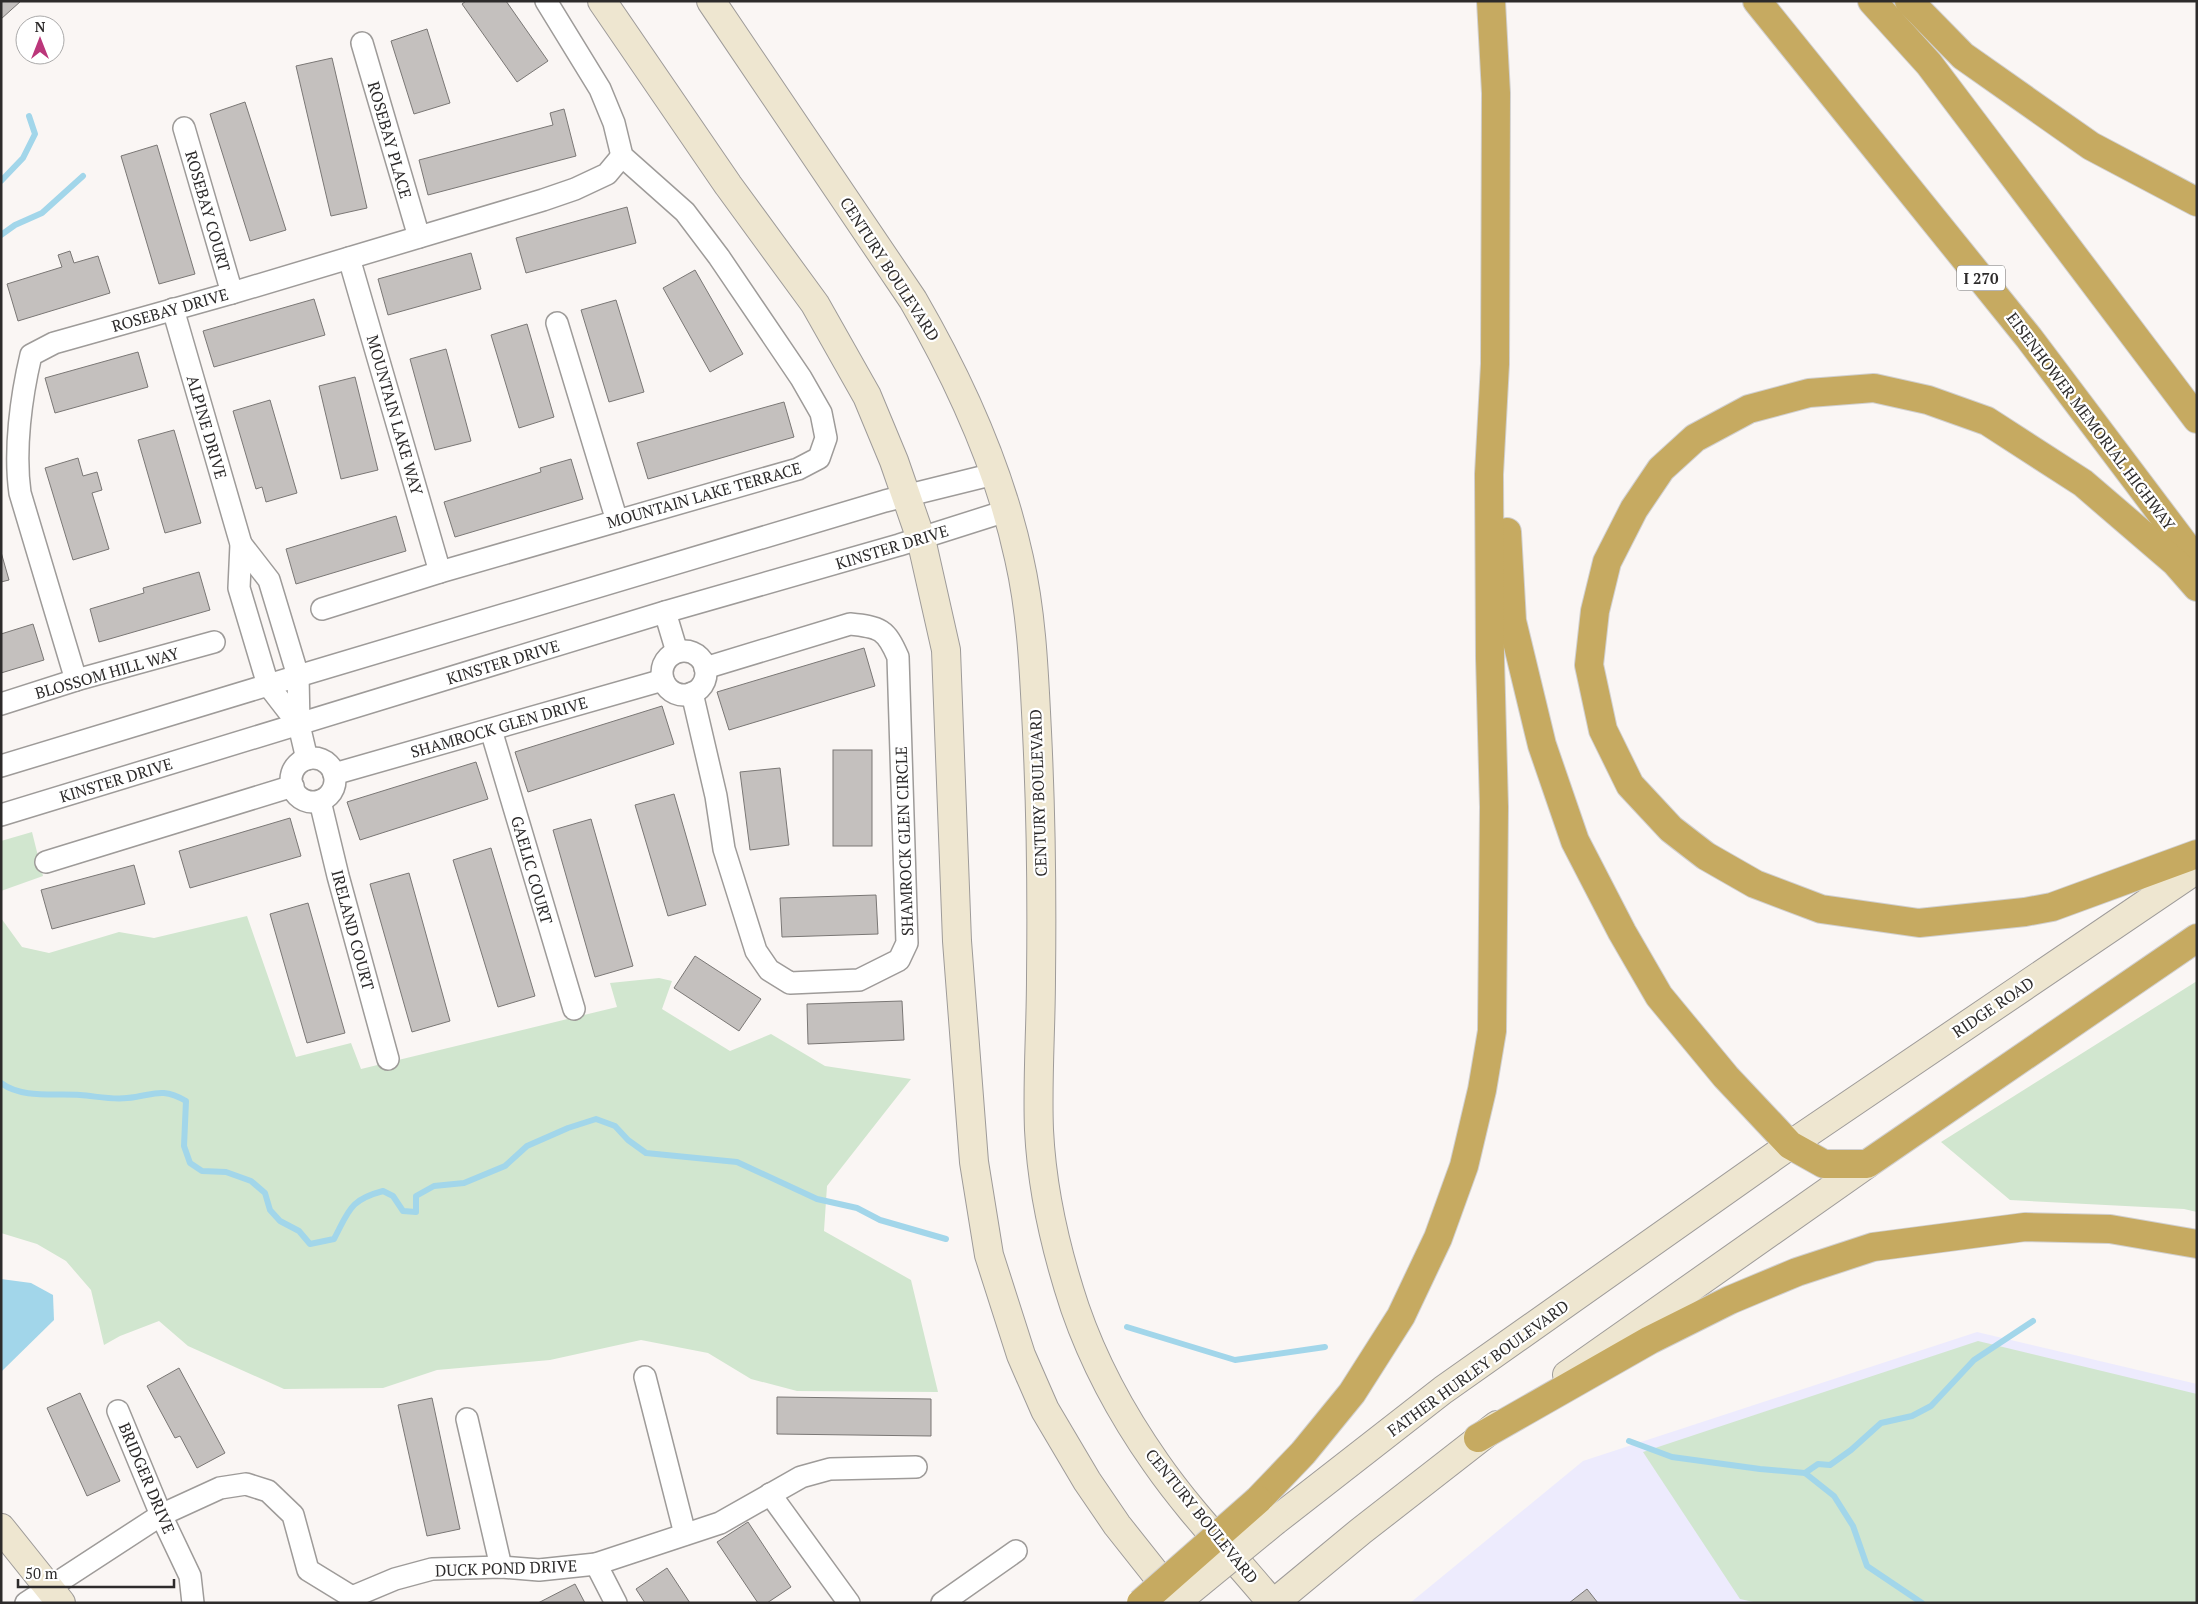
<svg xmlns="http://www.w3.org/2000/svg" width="2198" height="1604" font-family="'PT Serif',serif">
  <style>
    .commercial { fill: #edebfd }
    .green { fill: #d1e6cf }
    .water { fill: #a2d6ea }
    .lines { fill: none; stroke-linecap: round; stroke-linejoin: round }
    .stream { stroke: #a2d6ea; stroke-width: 6 }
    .building { fill: #c4c0be; stroke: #7a7775 }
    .street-casing { stroke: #9e9b99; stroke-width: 24 }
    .secondary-casing { stroke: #9e9b99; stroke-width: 30 }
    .highway-casing { stroke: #d1d0d0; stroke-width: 30 }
    .street { stroke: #fff; stroke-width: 21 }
    .secondary { stroke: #eee6d0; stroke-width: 28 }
    .highway { stroke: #c6aa61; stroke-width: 28 }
    .secondary-bridge-casing { stroke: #9e9b99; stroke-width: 30; stroke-linecap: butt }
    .highway-bridge-casing { stroke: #d1d0d0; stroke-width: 30; stroke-linecap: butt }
    .secondary-bridge { stroke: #eee6d0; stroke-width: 28 }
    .highway-bridge { stroke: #c6aa61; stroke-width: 28 }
    .labels { text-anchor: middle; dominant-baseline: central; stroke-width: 4.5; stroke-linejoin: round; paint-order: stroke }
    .shield { fill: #fff; stroke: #6c6b6b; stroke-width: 1 }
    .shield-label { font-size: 15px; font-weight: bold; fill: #2d2b2b }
    .street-label { font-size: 16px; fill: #2d2b2b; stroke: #fff }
  </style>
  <rect width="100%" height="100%" fill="#faf6f4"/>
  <polygon class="commercial" points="1977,1332 2197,1384 2197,1603 1410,1603 1583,1461"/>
  <g class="green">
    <polygon points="32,832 43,876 1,891 1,841"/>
    <polygon points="247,916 296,1057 351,1043 361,1069 617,1007 610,983 659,978 672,981 662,1009 730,1051 771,1034 825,1066 911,1079 827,1186 824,1231 911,1280 938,1392 797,1391 751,1379 708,1353 641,1340 550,1360 437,1370 383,1388 284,1389 188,1346 159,1321 120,1336 104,1345 91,1290 66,1261 37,1244 1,1233 1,918 22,947 49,953 119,932 154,938"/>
    <polygon points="2197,981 2197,1212 2184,1209 2010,1200 1941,1142"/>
    <polygon points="1978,1341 2197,1394 2197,1603 1758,1603 1740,1599 1643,1452"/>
  </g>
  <polygon class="water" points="1,1279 31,1283 53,1295 54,1320 2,1371"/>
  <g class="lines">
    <g class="stream">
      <polyline points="1,181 23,158 35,134 29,116"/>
      <polyline points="1,235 15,225 42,213 83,176"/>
      <path d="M1,1083C22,1099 56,1093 80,1095C95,1096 112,1100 127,1098C153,1096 160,1086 186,1101L184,1146L190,1163L202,1171L226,1172L251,1181L265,1193L270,1210L280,1221L299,1231L310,1244L334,1239C349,1211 349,1200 383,1191L393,1196L403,1211L416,1212V1196L434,1186L464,1183L505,1166L527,1146L568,1128L596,1119L615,1126L628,1140L646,1153L737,1162L817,1199L857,1208L880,1220L946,1239"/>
      <polyline points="1127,1327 1235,1360 1325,1347"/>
      <polyline points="1629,1441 1672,1457 1760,1469 1805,1473 1834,1496 1853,1526 1867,1566 1922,1603"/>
      <polyline points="1805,1473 1818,1464 1830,1465 1851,1450 1881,1423 1912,1416 1931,1406 1974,1360 2033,1321"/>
    </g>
  </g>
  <g class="building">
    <polygon points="1,1 21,1 1,19"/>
    <polygon points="466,1 506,1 548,61 517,82 462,4"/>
    <polygon points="427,29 450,103 414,114 391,41"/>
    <polygon points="332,58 367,208 331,216 296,66"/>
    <polygon points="245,102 286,230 250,241 210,114"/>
    <polygon points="564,109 576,156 428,195 419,160 553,125 550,113"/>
    <polygon points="157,145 195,274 159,284 121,156"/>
    <polygon points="627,207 636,243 526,273 516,238"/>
    <polygon points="70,251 74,263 98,256 110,293 18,321 7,284 62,267 58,255"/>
    <polygon points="471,253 481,289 388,315 378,279"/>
    <polygon points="695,270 743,354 710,372 663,288"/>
    <polygon points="314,299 325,335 214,367 203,331"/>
    <polygon points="616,300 644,392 609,402 581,310"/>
    <polygon points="527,324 554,417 519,428 491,335"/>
    <polygon points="446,349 471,441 435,450 410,359"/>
    <polygon points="138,352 148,387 55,413 45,378"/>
    <polygon points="355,377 378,470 341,479 319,386"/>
    <polygon points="270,400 297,493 266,502 262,487 256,489 233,411"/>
    <polygon points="784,402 794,437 648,479 637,443"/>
    <polygon points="174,430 201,523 165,533 138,440"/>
    <polygon points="78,458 83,476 97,472 102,490 92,493 109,549 73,560 45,468"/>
    <polygon points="571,459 583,499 455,537 444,502 541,472 540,468"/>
    <polygon points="396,516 406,551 296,584 286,549"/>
    <polygon points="1,552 9,580 1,582"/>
    <polygon points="199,572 210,610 99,642 90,609 144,593 143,588"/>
    <polygon points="33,624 44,660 1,673 1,634"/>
    <polygon points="864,648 875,686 729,730 717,692"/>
    <polygon points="662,706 674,744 528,792 515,752"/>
    <rect x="833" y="750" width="39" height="96"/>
    <polygon points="476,762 488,799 360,840 347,802"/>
    <polygon points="780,768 789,845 750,850 740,772"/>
    <polygon points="674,794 706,905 668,916 635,805"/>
    <polygon points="290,818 301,856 190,888 179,851"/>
    <polygon points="591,819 633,966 595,977 553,830"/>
    <polygon points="491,848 535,996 498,1007 453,860"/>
    <polygon points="134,865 145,904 52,929 41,890"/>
    <polygon points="409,873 450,1021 412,1032 370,884"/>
    <polygon points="876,895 878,934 782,937 780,898"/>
    <polygon points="308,903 345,1033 307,1043 270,914"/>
    <polygon points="695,956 761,999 739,1031 674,988"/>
    <polygon points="902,1001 904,1040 808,1044 807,1004"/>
    <polygon points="179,1368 225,1453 197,1468 180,1436 175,1438 147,1386"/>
    <polygon points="80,1393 120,1481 87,1496 47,1408"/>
    <polygon points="777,1397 931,1399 931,1436 777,1434"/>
    <polygon points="432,1398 460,1529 427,1536 398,1405"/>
    <polygon points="748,1522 791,1587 767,1603 758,1603 717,1542"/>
    <polygon points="667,1568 690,1603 645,1603 636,1589"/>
    <polygon points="575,1584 585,1603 538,1603"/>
    <polygon points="1587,1589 1598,1603 1569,1603"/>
  </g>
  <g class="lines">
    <defs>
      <g id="street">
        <polyline points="362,43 419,237"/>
        <polyline points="184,128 232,293"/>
        <polyline points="349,258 440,572"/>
        <polyline points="173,309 241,544 239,588 268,685 299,725"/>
        <polyline points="557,323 617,521"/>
        <polyline points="241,544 269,580 298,676 299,725 307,759"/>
        <polyline points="322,609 440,572 798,469 819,458 826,438 821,413 801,378 719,257 685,212 622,156 614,123 600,89 546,1"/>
        <polyline points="665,612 677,652"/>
        <circle cx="684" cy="673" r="22"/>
        <path d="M76,680L20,493C14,450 21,397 31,355L54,343L232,293L543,200L575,189L607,174L622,156"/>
        <path d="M692,693L716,796L724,849L756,951L769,970L790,983L859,980L899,960L907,943L898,657C886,629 880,627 850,624L705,668"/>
        <polyline points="1,704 76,680 214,642"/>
        <polyline points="491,730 574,1009"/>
        <circle cx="313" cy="780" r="22"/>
        <polyline points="1,766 268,685 885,501 994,474"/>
        <polyline points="334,774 663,680"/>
        <polyline points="320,801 338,876 388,1059"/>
        <polyline points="1,815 665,612 899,545 1006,511"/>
        <polyline points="46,862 293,786"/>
        <polyline points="645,1377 685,1534"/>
        <polyline points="118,1411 161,1515 190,1576 193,1603"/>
        <polyline points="467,1419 501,1567"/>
        <polyline points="770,1494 849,1603"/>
        <polyline points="596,1564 616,1603"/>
        <polyline points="352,1597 395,1579 432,1569 501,1567 539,1570 596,1564 720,1523 801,1477 830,1469 916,1467"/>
        <polyline points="26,1603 161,1515 220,1488 246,1484 268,1491 293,1515 308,1570 352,1597 354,1603"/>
        <polyline points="942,1603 1016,1551"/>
      </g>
      <g id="secondary">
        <polyline points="602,1 728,185 815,304 867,396 894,461 921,539 946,650 957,941 974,1162 989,1255 1021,1355 1045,1410 1087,1481 1117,1525 1178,1602"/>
        <path d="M711,1L913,300C960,381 999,466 1019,558C1032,615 1034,673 1037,732C1041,813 1042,895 1041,977C1041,1028 1037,1079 1039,1130C1042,1191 1056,1251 1075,1308C1094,1363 1123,1416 1156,1463C1190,1512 1234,1557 1272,1603"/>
        <polyline points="1567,1375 1867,1164"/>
        <polyline points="1275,1521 1443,1390 1790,1145 2197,869"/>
        <polyline points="1,1528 61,1603"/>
        <polyline points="1274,1603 1361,1531 1497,1425"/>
      </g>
      <g id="highway">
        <polyline points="1757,1 2029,338 2197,561"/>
        <polyline points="1872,1 1929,64 2197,419"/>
        <polyline points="1909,1 1963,56 2091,146 2197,202"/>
        <polyline points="1507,532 1512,621 1542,745 1575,841 1622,932 1659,996 1726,1077 1790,1145 1824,1164 1867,1164 2197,938"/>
        <polyline points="2197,587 2176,563 2083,483 1987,421 1928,400 1874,388 1809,393 1749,409 1695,438 1661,469 1634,509 1607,562 1595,611 1589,665 1603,730 1630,785 1671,829 1706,856 1755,884 1821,909 1919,923 2025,912 2052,907 2197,854"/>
        <polyline points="1478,1438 1650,1340 1730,1300 1797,1272 1873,1247 2025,1227 2110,1229 2197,1244"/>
        <polyline points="1258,1500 1303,1453 1352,1393 1401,1316 1438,1238 1464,1166 1482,1090 1492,1031 1494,807 1490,658 1489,474 1495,364 1496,93 1491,1"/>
      </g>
    </defs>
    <use href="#street" class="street-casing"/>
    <use href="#secondary" class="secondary-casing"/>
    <use href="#highway" class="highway-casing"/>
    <use href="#street" class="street"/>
    <use href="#secondary" class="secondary"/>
    <use href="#highway" class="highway"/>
    <defs>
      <polyline id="secondary-bridge" points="1175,1603 1275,1521"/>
      <polyline id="highway-bridge" points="1141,1603 1258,1500"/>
    </defs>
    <use href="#secondary-bridge" class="secondary-bridge-casing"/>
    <use href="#highway-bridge" class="highway-bridge-casing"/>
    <use href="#secondary-bridge" class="secondary-bridge"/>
    <use href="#highway-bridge" class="highway-bridge"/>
  </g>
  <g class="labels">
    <rect class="shield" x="1957" y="265.5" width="48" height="25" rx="4"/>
    <g class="shield-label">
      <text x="1981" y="278">I 270</text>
    </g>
    <g class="street-label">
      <text transform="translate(390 140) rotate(74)">ROSEBAY PLACE</text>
      <text transform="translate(208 211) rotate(74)">ROSEBAY COURT</text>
      <text transform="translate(890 269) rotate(57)">CENTURY BOULEVARD</text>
      <text transform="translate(170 310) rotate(-16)">ROSEBAY DRIVE</text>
      <text transform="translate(395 415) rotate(74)">MOUNTAIN LAKE WAY</text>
      <text transform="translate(2091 421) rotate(53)">EISENHOWER MEMORIAL HIGHWAY</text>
      <text transform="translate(207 427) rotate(74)">ALPINE DRIVE</text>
      <text transform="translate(704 495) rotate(-16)">MOUNTAIN LAKE TERRACE</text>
      <text transform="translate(892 547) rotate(-17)">KINSTER DRIVE</text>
      <text transform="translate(503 662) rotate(-17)">KINSTER DRIVE</text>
      <text transform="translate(107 673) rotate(-16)">BLOSSOM HILL WAY</text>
      <text transform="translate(499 727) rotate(-16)">SHAMROCK GLEN DRIVE</text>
      <text transform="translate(116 780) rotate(-17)">KINSTER DRIVE</text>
      <text transform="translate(1038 793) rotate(-92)">CENTURY BOULEVARD</text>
      <text transform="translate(904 841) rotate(-92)">SHAMROCK GLEN CIRCLE</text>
      <text transform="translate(532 870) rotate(74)">GAELIC COURT</text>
      <text transform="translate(353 930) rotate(75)">IRELAND COURT</text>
      <text transform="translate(1993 1007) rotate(-34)">RIDGE ROAD</text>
      <text transform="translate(1478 1368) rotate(-36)">FATHER HURLEY BOULEVARD</text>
      <text transform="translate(147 1478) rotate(67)">BRIDGER DRIVE</text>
      <text transform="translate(1202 1516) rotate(51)">CENTURY BOULEVARD</text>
      <text transform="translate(506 1568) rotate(-2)">DUCK POND DRIVE</text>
    </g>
  </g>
  <rect width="2198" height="1604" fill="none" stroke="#2d2b2b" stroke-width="5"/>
  <g transform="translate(40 40)"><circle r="24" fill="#ffffff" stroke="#abaaaa"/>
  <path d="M0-4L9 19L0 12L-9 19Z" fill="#bb367a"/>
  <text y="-8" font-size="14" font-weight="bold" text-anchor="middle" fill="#2d2b2b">N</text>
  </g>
  <path d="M18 1579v8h156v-8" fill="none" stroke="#2d2b2b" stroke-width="2.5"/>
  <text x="25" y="1579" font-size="15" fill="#2d2b2b" stroke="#ffffff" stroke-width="4" paint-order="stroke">50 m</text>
</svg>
